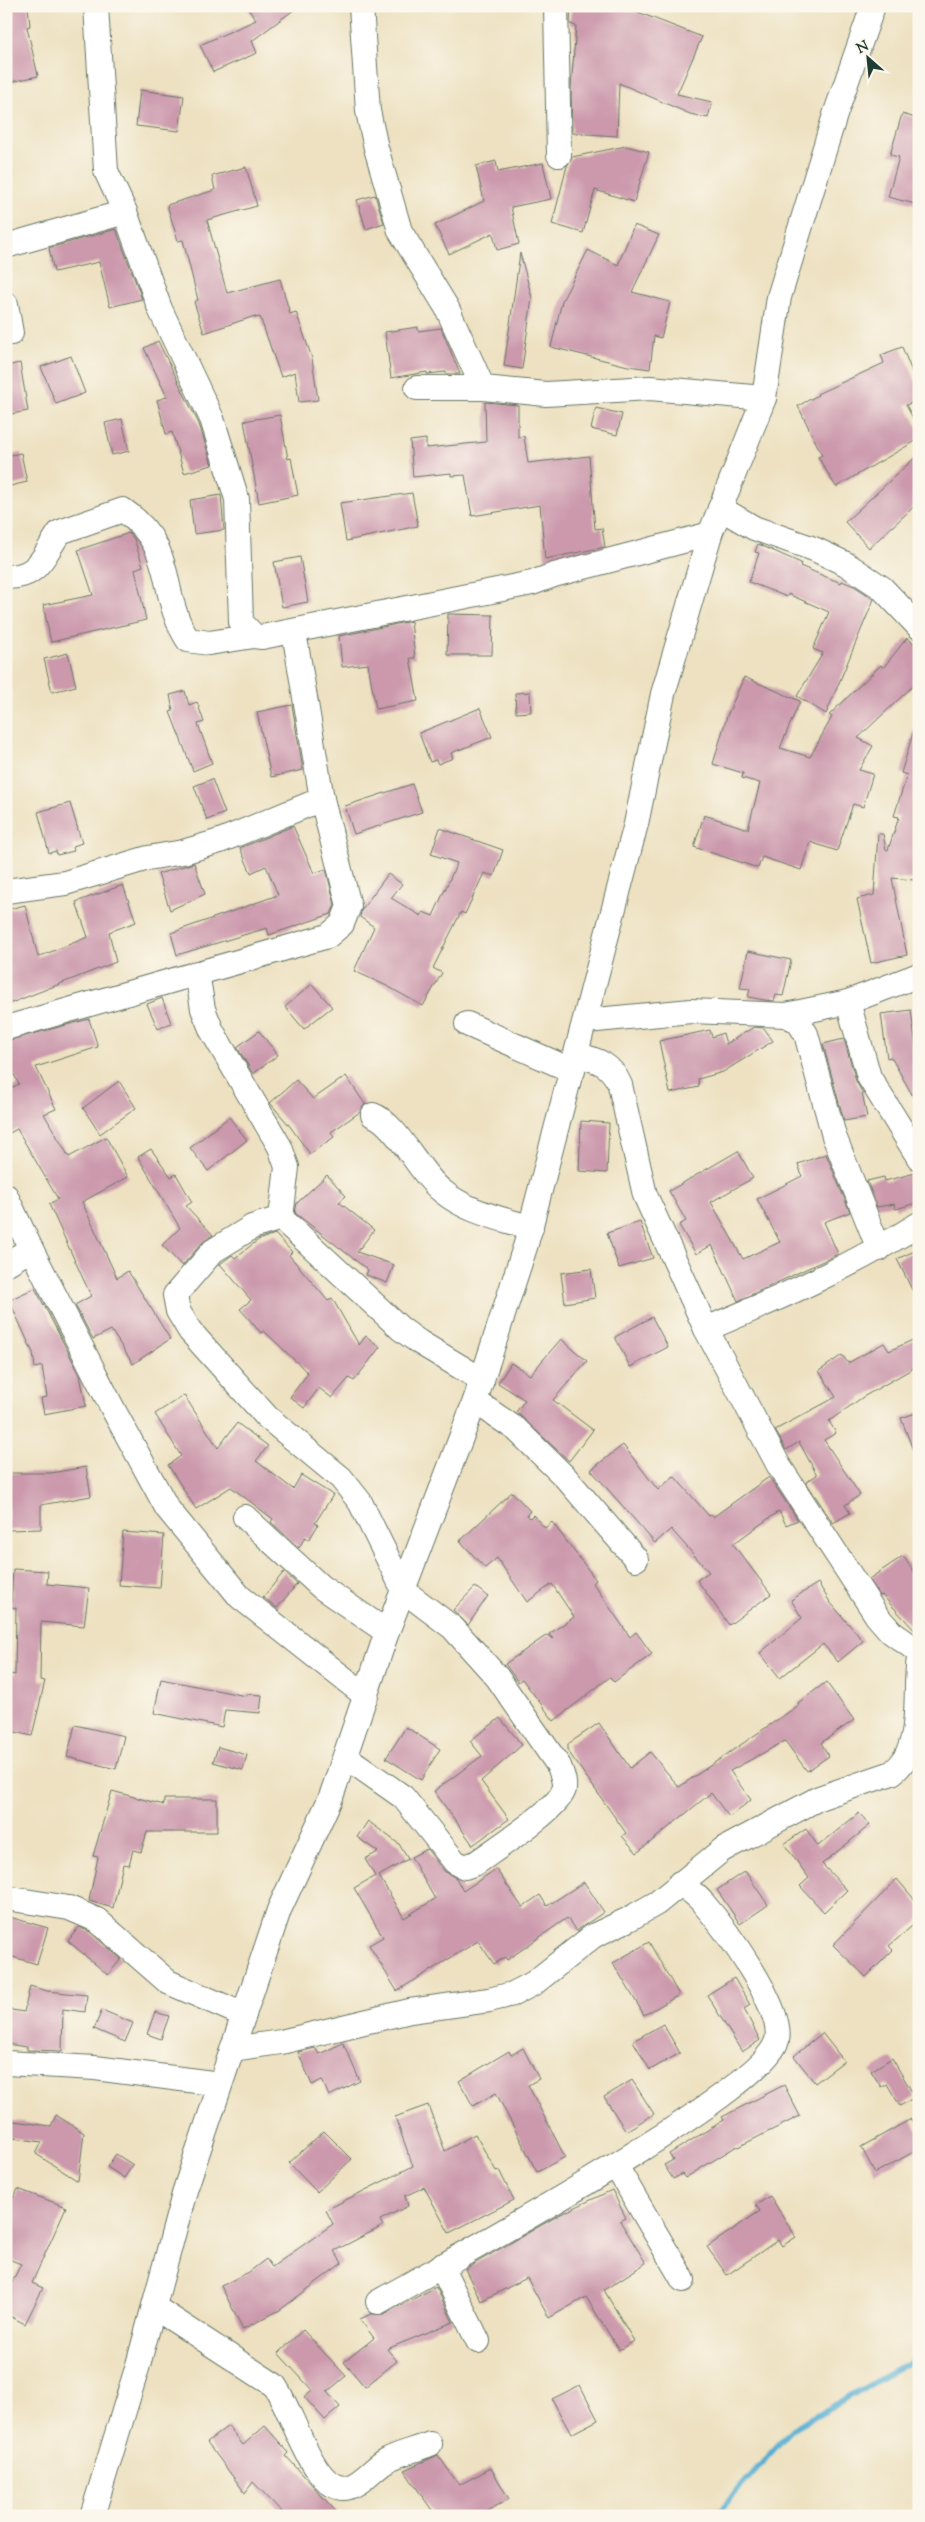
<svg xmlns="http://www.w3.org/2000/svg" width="925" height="2522" font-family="'Sorts Mill Goudy',serif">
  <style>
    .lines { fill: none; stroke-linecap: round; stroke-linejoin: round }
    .stream { stroke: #54afd2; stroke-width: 5.5 }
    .building { fill: #cb98ac }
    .street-casing { stroke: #677665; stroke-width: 26 }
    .street { stroke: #fff; stroke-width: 24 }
  </style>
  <rect width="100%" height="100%" fill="#fbf7ec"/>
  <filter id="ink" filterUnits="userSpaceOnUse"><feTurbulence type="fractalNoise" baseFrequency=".02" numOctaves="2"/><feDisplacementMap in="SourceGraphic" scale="10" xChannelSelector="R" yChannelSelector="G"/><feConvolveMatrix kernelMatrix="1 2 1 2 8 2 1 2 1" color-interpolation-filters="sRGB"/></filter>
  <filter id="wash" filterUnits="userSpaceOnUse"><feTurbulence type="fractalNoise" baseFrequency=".0096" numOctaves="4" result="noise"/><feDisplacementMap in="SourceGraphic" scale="20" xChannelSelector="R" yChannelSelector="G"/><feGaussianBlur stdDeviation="1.12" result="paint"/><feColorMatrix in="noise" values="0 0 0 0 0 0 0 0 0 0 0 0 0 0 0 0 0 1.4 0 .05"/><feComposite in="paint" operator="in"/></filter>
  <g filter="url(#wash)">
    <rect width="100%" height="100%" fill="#ede1c1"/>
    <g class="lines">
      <polyline class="stream" points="715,2516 792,2429 919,2357"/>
    </g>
    <g id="blocks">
      <g class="building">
        <polygon points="6,6 28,6 30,26 27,27 38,76 6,83"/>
        <polygon points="246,6 299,6 252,41 257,53 213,72 200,45 256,20"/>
        <polygon points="571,6 622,6 702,37 677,94 712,102 708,118 690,114 619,83 617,136 572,133 571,88 576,26 570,24"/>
        <polygon points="140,90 184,96 179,131 136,126"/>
        <polygon points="902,114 919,119 919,205 888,197 899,157 890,155"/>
        <polygon points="626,146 649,152 634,202 595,190 583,233 552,224 567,166 572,157"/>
        <polygon points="496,161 498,172 543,163 551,199 511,207 519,244 497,250 493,233 449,254 435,225 484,201 476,166"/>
        <polygon points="246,167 257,206 207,220 227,293 280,279 290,314 296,312 312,358 318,400 299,402 295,372 281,377 260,317 255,318 255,316 204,333 194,302 198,300 183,240 178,241 167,205 215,190 212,176"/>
        <polygon points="375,195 384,223 366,229 357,200"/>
        <polygon points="634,225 659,235 632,292 670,302 661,338 654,336 650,369 628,366 551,347 562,301 588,250 618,265"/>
        <polygon points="116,229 142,299 110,307 99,262 54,272 49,248"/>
        <polygon points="520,253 532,298 522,369 504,366"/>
        <polygon points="418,327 418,331 441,328 460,374 446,374 446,372 427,374 427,372 391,378 385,332"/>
        <polygon points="158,341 199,424 212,465 184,473 172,432 166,434 157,400 167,397 144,348"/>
        <polygon points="902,347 919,389 919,400 906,405 919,429 919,439 836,487 818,457 822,455 798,406 818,395 817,394 884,363 881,355"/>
        <polygon points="71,356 85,393 56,404 41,367"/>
        <polygon points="20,363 28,411 6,415 6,366"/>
        <polygon points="485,402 518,405 518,437 524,436 528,463 589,456 595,529 602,528 605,547 545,559 540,505 472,516 465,475 451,476 451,473 413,477 410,441 426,439 426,448 486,442"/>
        <polygon points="596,408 622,414 617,435 591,429"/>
        <polygon points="280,415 288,459 291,458 298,495 259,503 244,421"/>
        <polygon points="122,419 129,451 112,455 105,423"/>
        <polygon points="21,453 27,482 6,487 6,456"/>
        <polygon points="919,454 919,502 869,548 845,522"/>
        <polygon points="412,493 418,526 346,541 340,503"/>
        <polygon points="221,495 224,530 194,534 190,500"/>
        <polygon points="129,533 134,539 143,566 135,569 146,620 51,642 43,605 93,595 78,550"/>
        <polygon points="758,544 801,563 800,566 841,583 842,581 854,586 874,599 826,714 797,696 823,653 813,649 829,612 788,594 787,597 749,582 759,553 755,552"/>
        <polygon points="300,557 308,602 282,607 274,562"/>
        <polygon points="448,614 493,615 492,655 447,655"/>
        <polygon points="411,621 415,658 410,658 418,701 376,709 368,664 342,667 339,636"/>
        <polygon points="907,638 919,647 919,680 858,738 873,746 859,770 873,774 863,807 853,804 837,851 810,842 801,870 762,857 758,868 694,847 704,815 748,829 760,783 742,778 743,773 713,764 727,716 744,677 800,701 780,748 810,757 832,717 829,715 881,665 883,668"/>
        <polygon points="68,653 76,686 52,692 44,659"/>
        <polygon points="185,691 189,705 197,702 204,722 198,724 212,763 193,771 170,712 173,711 170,695"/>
        <polygon points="530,692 531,712 516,713 515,693"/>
        <polygon points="292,705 303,770 271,777 257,712"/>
        <polygon points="480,708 492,737 451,753 453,758 438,764 436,760 430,762 419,733"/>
        <polygon points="915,727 919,727 919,835 914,880 892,878 907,955 871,963 857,899 874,895 878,834 883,834 886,850 888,850 899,817 894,816 907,775 901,773"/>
        <polygon points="212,779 225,813 207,820 194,786"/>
        <polygon points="412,784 422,812 354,834 345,806"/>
        <polygon points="70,803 82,843 73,846 74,851 57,855 56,851 49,853 38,812"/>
        <polygon points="293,826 314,873 326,869 335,905 331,914 269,935 267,928 177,955 171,933 278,895 266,866 251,873 240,848"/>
        <polygon points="440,828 503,850 494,876 484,873 465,914 461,912 433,968 442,973 423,1006 387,986 354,971 374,927 360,917 362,909 388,874 402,884 391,898 421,916 423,912 433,916 457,863 431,854"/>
        <polygon points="194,863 205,894 170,910 158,874"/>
        <polygon points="123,885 136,922 109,932 116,962 6,1005 6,910 25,905 38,957 88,937 76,902"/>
        <polygon points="748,951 791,960 783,996 776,995 774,1001 765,1000 748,997 750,989 740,988"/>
        <polygon points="312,984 332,1007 304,1029 285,1007"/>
        <polygon points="162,998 171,1023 158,1029 147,1004"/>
        <polygon points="911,1010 919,1069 919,1107 891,1057 887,1058 881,1014"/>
        <polygon points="89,1019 98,1047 36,1067 56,1109 44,1114 69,1157 106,1137 128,1177 82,1202 117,1278 128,1271 170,1339 133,1364 111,1330 93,1339 75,1305 91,1296 49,1204 58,1199 17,1129 6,1135 6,1091 19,1084 6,1060 6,1041"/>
        <polygon points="754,1027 764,1028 773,1041 723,1072 698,1079 699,1087 670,1093 659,1041 710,1030 712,1037 723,1033 726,1044"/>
        <polygon points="259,1031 278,1055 253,1074 237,1047"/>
        <polygon points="844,1039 856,1081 862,1092 867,1117 844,1121 823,1044"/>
        <polygon points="346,1076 365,1104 360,1112 331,1132 334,1137 310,1154 289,1125 270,1103 296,1080 313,1099"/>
        <polygon points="119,1081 136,1108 100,1134 83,1108"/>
        <polygon points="229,1117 247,1140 208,1171 190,1148"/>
        <polygon points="581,1121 609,1123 607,1173 579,1171"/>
        <polygon points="151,1149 171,1177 176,1174 192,1202 186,1206 213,1235 203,1242 182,1266 162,1245 180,1228 138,1157"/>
        <polygon points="738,1151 753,1178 711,1202 743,1259 780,1242 757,1199 802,1176 798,1164 826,1154 850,1212 824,1222 838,1254 738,1301 712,1245 696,1254 679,1225 686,1221 669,1191"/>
        <polygon points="919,1172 919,1202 896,1209 894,1204 877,1207 867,1181 884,1177 885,1181"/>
        <polygon points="327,1175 346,1196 339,1202 374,1230 357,1252 394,1265 387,1283 366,1275 368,1270 295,1213 297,1203"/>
        <polygon points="640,1222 653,1258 619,1268 607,1233"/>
        <polygon points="275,1234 292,1252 289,1255 328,1301 332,1298 359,1345 366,1336 380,1347 354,1381 349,1378 332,1398 319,1388 304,1408 290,1397 308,1373 264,1331 261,1333 240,1309 251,1300 220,1264 232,1255 235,1258 258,1240"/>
        <polygon points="919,1249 919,1304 897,1259"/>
        <polygon points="591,1269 595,1298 565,1303 561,1273"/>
        <polygon points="35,1288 80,1375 86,1406 44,1414 41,1398 47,1397 42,1366 35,1368 33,1353 9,1300"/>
        <polygon points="652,1317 668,1347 630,1367 615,1337"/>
        <polygon points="919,1337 919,1365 863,1397 829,1421 836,1433 824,1440 860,1495 845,1505 850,1513 833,1523 806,1482 817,1475 799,1442 786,1450 775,1430 836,1397 819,1371 842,1355 848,1363 884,1343 889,1351"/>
        <polygon points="561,1339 587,1361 553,1400 593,1430 569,1461 516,1412 525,1400 498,1383 511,1363 530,1375"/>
        <polygon points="184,1395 218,1448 237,1423 268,1446 256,1461 293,1489 301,1475 333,1495 315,1523 318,1525 309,1540 305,1537 299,1548 271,1522 273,1519 231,1487 196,1509 168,1465 181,1456 155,1414"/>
        <polygon points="919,1412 919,1461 917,1461 901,1418"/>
        <polygon points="623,1445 658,1490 674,1476 709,1516 711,1515 713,1517 769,1477 798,1520 786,1525 779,1511 733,1544 771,1594 729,1625 697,1580 709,1572 671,1529 655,1543 591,1470"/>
        <polygon points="86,1467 91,1496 41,1505 41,1529 8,1530 8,1473 51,1473"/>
        <polygon points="512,1492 530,1511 527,1515 530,1518 533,1515 545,1528 552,1522 596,1580 593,1583 630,1637 636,1632 652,1654 614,1682 610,1677 554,1721 522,1679 518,1682 505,1664 547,1635 553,1639 549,1634 574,1617 552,1584 527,1602 497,1558 485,1568 460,1541"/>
        <polygon points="123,1532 164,1535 160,1588 119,1585"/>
        <polygon points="903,1556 919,1579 919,1635 882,1595 880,1596 869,1579"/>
        <polygon points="13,1569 48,1571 47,1584 89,1588 84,1626 41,1622 40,1680 45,1681 32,1736 6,1730 6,1694 11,1674 15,1675 16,1608 11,1607"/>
        <polygon points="284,1572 297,1584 277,1608 263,1597"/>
        <polygon points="818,1583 830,1602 863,1641 838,1662 823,1644 780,1678 760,1653 802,1618 791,1600"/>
        <polygon points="475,1587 488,1596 468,1625 453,1610"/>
        <polygon points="161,1679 246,1696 246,1694 262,1695 260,1713 225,1710 222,1727 154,1713"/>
        <polygon points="826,1682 854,1720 821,1743 829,1756 807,1771 785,1741 730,1771 751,1800 729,1817 711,1793 637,1853 622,1836 626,1833 568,1751 568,1744 599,1723 630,1768 650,1752 679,1787 799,1705 798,1703"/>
        <polygon points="500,1718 522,1745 481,1781 509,1819 473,1845 434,1791 482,1756 470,1741"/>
        <polygon points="75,1725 124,1736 116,1769 67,1757"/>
        <polygon points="406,1727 440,1749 421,1780 386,1758"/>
        <polygon points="218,1747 247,1755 243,1770 213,1762"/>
        <polygon points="112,1791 164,1805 164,1799 217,1799 217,1832 147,1832 141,1852 133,1850 129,1865 123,1864 113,1908 89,1901 98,1857 93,1856"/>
        <polygon points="859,1813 870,1825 822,1864 847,1890 824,1912 800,1886 809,1878 784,1844 806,1829 818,1846"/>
        <polygon points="368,1821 399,1844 408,1859 379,1876 404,1918 435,1899 411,1857 427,1849 444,1871 456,1878 463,1891 496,1869 522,1907 540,1895 547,1906 584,1882 604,1912 576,1931 567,1918 507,1960 505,1957 494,1964 478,1941 397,1991 369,1945 383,1937 354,1888 375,1876 365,1859 378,1852 357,1837"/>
        <polygon points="745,1871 768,1905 740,1924 717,1890"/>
        <polygon points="897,1879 919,1905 919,1920 889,1946 893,1950 866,1977 833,1945"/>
        <polygon points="6,1916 48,1928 37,1964 6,1955"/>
        <polygon points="79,1927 90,1932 121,1959 108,1975 68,1941"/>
        <polygon points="649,1942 679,1995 644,2015 613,1963"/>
        <polygon points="734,1978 750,2005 744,2009 760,2040 742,2052 707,1995"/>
        <polygon points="30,1986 47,1991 87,1995 85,2012 63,2009 62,2051 27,2050 27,2047 6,2044 6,2009 24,2012"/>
        <polygon points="102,2010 133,2023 125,2042 94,2029"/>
        <polygon points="155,2012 169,2016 161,2039 147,2034"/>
        <polygon points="663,2024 680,2053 650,2070 633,2041"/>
        <polygon points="822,2033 844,2061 815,2083 794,2056"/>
        <polygon points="343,2043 360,2081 329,2096 322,2080 312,2085 298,2052 315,2048 319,2054"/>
        <polygon points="523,2048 539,2079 528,2085 565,2157 537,2172 496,2093 473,2106 459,2081 509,2051 511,2055"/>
        <polygon points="892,2058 915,2097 900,2106 887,2084 881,2087 871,2071"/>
        <polygon points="632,2080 654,2114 626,2131 604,2097"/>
        <polygon points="784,2085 800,2116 738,2147 737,2146 685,2178 682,2174 673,2179 664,2165 673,2160 669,2154 724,2120 722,2117"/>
        <polygon points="428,2105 445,2151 475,2134 496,2171 499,2170 514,2200 449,2233 424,2187 405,2196 408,2206 380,2220 383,2226 334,2251 342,2263 280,2310 243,2329 221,2286 249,2272 266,2259 272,2267 333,2224 326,2210 413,2166 395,2117"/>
        <polygon points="56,2115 84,2133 78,2181 36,2154 42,2142 6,2137 6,2120 51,2126"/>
        <polygon points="911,2119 919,2133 919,2149 875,2173 861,2147"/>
        <polygon points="324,2131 352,2159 317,2192 289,2163"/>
        <polygon points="116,2154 133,2165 124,2178 107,2167"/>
        <polygon points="18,2189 66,2207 32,2283 43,2288 25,2324 6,2314 6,2294 21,2264 6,2258 6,2194 14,2197"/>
        <polygon points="612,2190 626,2218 620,2221 646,2263 604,2290 634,2341 619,2350 586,2297 549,2318 527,2278 481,2301 465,2269 561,2214"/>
        <polygon points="770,2196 796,2237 782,2246 778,2240 727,2275 707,2247 760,2211 756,2205"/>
        <polygon points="436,2287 453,2322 387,2349 397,2361 365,2387 344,2362 374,2338 360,2319 371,2314 384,2314"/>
        <polygon points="303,2330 346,2376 327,2392 340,2407 325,2420 304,2397 312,2390 278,2353"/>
        <polygon points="580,2385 598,2420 571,2434 552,2399"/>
        <polygon points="228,2426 243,2445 265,2426 289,2453 286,2456 340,2516 286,2516 253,2482 245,2493 207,2442"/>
        <polygon points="438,2455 459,2485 491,2468 509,2499 478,2516 436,2516 404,2470"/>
      </g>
    </g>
  </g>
  <g filter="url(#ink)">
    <use href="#blocks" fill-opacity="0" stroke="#677665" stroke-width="1"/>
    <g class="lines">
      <defs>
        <g id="street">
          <polyline points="96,6 106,171 125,212 160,309 212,419 237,499 241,622 254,636 262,637 532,583 554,575 710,534"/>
          <polyline points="361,6 368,111 376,148 400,231 447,308 483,388"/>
          <polyline points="556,6 559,155"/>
          <polyline points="6,246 125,212"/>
          <polyline points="6,304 11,333"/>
          <polyline points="417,388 483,388 546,394 650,388 764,398"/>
          <polyline points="720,508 754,528 814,549 846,564 882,588 919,627"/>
          <path d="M6,577C40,578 44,553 60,532L123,510C179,549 157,592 188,640L209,643L254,636"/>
          <polyline points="6,891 65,883 148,858 183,852 220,841 322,799"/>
          <polyline points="197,973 203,1009 212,1031 280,1147 287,1167 281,1218 401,1329 419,1342 482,1380"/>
          <polyline points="848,1002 869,1077 919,1158"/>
          <polyline points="786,1015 798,1021 806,1034 834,1136 879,1249"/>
          <polyline points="586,1021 691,1011 786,1015 848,1002 919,975"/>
          <polyline points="467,1024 573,1071"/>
          <polyline points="6,1028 328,936 342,924 349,906 322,799 294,632"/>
          <path d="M577,1055C598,1060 611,1064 620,1085L645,1195L706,1329L779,1466L877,1616L891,1632L919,1652"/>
          <path d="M373,1115C396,1123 420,1174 442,1191C467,1212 500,1218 531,1228"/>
          <polyline points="6,1196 31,1249 114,1411 167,1508 240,1597 366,1696"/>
          <path d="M281,1218L252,1227L213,1251L175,1295L178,1311L190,1331L267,1417L341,1478L360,1502L404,1591L453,1628L497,1677L559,1766C562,1774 565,1781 564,1789C560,1808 494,1850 476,1863L465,1867L455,1862L403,1797L346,1757"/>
          <polyline points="6,1264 31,1249"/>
          <path d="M706,1329C780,1298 851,1267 919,1224"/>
          <polyline points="475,1401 517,1430 566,1478 636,1559"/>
          <polyline points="245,1517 321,1587 387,1632"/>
          <polyline points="6,1898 69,1908 97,1920 168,1982 244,2015"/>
          <path d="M232,2049L281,2042L410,2011L489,2000L513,1994L534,1983L593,1936L629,1919L657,1903L722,1850L819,1798L892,1773C925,1748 913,1696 919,1658"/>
          <polyline points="6,2063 95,2068 220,2084"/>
          <polyline points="616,2166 683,2280"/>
          <polyline points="441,2266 478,2341"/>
          <path d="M378,2302C441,2266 764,2092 777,2040C785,2009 724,1927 703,1903C697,1895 688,1890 680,1883"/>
          <path d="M154,2307L274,2385C292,2407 314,2498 349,2487C363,2483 374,2467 387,2460C400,2453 416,2450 430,2444"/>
          <polyline points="92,2516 138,2365 186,2187 279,1910 331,1797 387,1632 475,1401 526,1244 636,824 663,694 710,534 764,398 779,297 835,115 873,6"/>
        </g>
      </defs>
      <use href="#street" class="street-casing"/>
      <use href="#street" class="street"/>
    </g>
  </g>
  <rect width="925" height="2522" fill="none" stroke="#fbf7ec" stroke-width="25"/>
  <g transform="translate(868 58) rotate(333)" stroke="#fbf7ec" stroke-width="4" paint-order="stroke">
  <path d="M0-4L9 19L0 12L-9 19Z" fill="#1f3d34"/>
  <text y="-8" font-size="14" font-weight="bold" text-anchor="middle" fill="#1f3d34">N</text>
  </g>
</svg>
